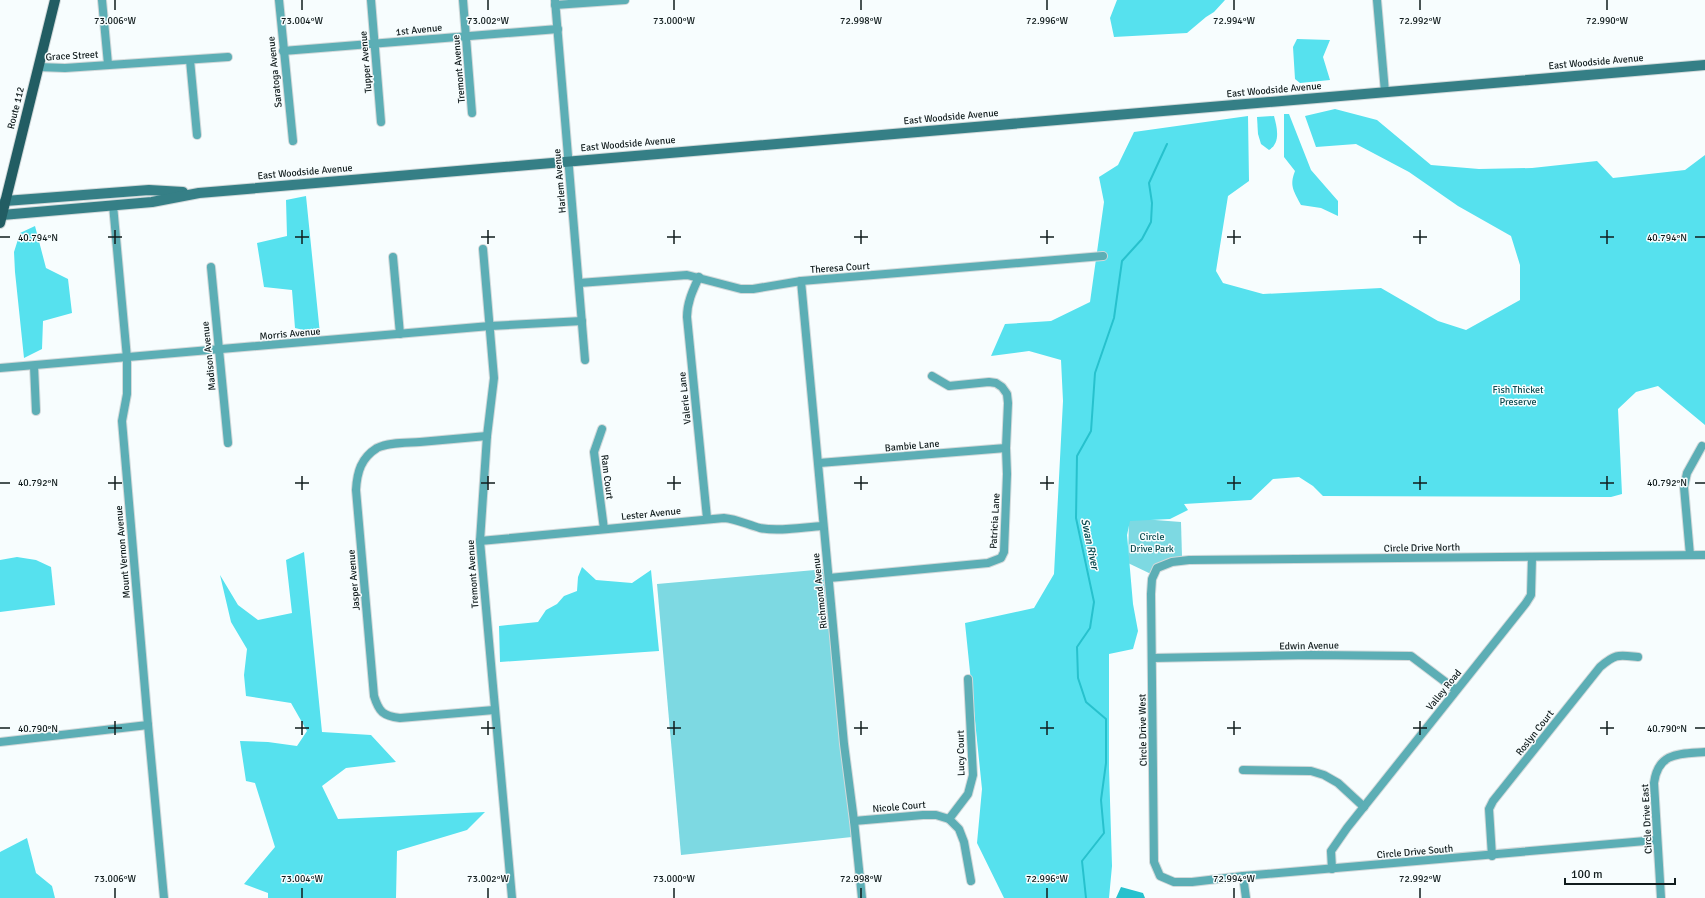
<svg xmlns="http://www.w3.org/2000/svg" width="1705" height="898" font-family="Signika,sans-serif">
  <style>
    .green { fill: #7dd9e2 }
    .forest { fill: #56e1ee }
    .water { fill: #27c1cd }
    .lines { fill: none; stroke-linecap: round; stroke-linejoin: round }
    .stream { stroke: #27c1cd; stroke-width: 2 }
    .street-casing { stroke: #d2d9da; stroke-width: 10 }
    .secondary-casing { stroke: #d2d9da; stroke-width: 12 }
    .primary-casing { stroke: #d2d9da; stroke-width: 12 }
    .street { stroke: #5caeb5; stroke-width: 8 }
    .secondary { stroke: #357f86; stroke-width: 10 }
    .primary { stroke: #225d63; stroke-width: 10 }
    .ticks { fill: none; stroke: #111c1d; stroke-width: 1.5 }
    .labels { text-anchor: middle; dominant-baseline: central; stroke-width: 3; stroke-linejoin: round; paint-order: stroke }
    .street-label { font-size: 10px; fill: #111c1d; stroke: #f7fdfe }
    .park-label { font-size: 10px; fill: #0e4c51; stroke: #f7fdfe }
    .water-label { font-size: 11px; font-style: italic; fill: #004247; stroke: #f7fdfe }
    .ticks-label { font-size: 10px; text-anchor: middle; fill: #111c1d; stroke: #f7fdfe; stroke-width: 3; stroke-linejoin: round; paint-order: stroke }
  </style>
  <rect width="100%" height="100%" fill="#f7fdfe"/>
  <g class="green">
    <polygon points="1129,518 1181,522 1182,557 1151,574 1128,563"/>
    <polygon points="826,569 852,837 681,855 657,584"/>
  </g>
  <g class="forest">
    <polygon points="1117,0 1225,0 1214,12 1206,17 1187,33 1114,37 1110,18"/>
    <polygon points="1297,39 1330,40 1323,57 1330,80 1300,83 1295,79 1293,47"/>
    <polygon points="1335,109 1377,120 1431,165 1479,169 1532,168 1597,161 1613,178 1685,170 1705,155 1705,425 1658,386 1636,392 1618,409 1622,494 1611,497 1323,496 1313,486 1299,477 1273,479 1251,500 1184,504 1188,510 1170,519 1130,521 1127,535 1133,604 1138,631 1133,649 1109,654 1109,768 1112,866 1109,898 1004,898 977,843 982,789 965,623 1034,608 1054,574 1063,401 1061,360 1029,351 991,356 1005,324 1051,321 1090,302 1104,202 1099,177 1118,165 1134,132 1248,116 1249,181 1228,196 1216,271 1223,283 1263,294 1381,288 1438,321 1466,330 1520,300 1520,265 1511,236 1458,206 1409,172 1356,144 1316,147 1305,116"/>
    <path d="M1284,114H1289L1311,170L1338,201V216L1321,208L1301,205C1294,191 1289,186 1295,171L1284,157Z"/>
    <path d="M1274,116C1277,127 1281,143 1269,150L1261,144L1258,134L1257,117Z"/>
    <polygon points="306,196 320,334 295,328 292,290 264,287 257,243 287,236 286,200"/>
    <polygon points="35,226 46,268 68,279 72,313 43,321 42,349 24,358 15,272 14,252 20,233"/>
    <polygon points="304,552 322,732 371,735 396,762 346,768 322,786 338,819 485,812 467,830 397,851 396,898 268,898 268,893 244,884 275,847 255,783 246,781 240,741 268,742 297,746 307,731 291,703 246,696 244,675 247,649 231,622 220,575 238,605 258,620 292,613 286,560"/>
    <polygon points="17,557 36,560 51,567 55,605 0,612 0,560"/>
    <polygon points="582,567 596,580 632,583 651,570 659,651 500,662 499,626 538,622 546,610 557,604 564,596 577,591 578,577"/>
    <polygon points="27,838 36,873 52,886 55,898 0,898 0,852"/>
  </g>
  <polygon class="water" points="1121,887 1143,893 1145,898 1116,898"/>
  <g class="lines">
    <polyline class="stream" points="1086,898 1082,861 1104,833 1101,800 1106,763 1106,719 1086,702 1078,678 1077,647 1090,628 1094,602 1076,518 1077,456 1091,431 1095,373 1114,318 1122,261 1142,239 1151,222 1152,203 1149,183 1167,144"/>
    <defs>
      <g id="street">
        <polyline points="102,0 108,64"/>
        <polyline points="279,0 293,141"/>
        <polyline points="371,0 381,122"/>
        <polyline points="463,0 472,113"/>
        <polyline points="555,0 585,360"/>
        <polyline points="1377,0 1385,92"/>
        <polyline points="555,5 625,0"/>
        <polyline points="283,51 558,29"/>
        <polyline points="190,60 197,135"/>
        <polyline points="38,67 65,68 228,57"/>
        <polyline points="113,205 127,358 127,394 122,421 148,725 164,898"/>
        <polyline points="483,249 494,378 487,436 480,541 512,898"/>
        <polyline points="393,257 400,334"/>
        <polyline points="211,267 228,443"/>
        <path d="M699,277C693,290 687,302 687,317L707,518"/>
        <polyline points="801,281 844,744 854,821 862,898"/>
        <polyline points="579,283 687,275 741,289 753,289 801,281 1103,256"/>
        <polyline points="34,366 36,411"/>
        <polyline points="0,368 490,326 582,321"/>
        <polyline points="602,429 594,452 604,529"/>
        <path d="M487,436C465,438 442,440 420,442C407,443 389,442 377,448C361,458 357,472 356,490L374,696C379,712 383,716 400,718L494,710"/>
        <polyline points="819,463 1006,448"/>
        <path d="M480,541L724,518C737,519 748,525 760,528C779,532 804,527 823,526"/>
        <polyline points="1690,555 1684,487 1687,473 1702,446"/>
        <polyline points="829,578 988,563 1001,558 1004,552 1007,474 1006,448 1008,403 1007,394 1002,387 996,383 989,382 949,386 932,376"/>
        <polyline points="1152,658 1312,655 1411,656 1456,690"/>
        <polyline points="0,742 148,725"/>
        <polyline points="1243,770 1311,771 1324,775 1338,783 1364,807"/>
        <polyline points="949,819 968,794 973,775 968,679"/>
        <polyline points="854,821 923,815 936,815 949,819 959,829 964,842 971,881"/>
        <polyline points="1657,840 1243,876 1192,882 1174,882 1160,876 1154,862 1151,594 1152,579 1157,568 1172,562 1189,560 1705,555"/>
        <path d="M1492,856L1489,809L1493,801L1600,667C1616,653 1619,655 1638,657"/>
        <polyline points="1332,869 1331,851 1347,828 1526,603 1531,595 1532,557"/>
        <polyline points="1243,876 1246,898"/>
        <path d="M1661,898L1654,783C1658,752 1679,754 1705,752"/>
      </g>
      <g id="secondary">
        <polyline points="5,201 149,190 183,192"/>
        <polyline points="2,215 152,202 199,193 1705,65"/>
      </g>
      <polyline id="primary" points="0,223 55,0"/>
    </defs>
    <use href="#street" class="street-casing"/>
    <use href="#secondary" class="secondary-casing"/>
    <use href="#primary" class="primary-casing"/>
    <use href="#street" class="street"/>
    <use href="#secondary" class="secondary"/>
    <use href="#primary" class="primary"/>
  </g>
  <path class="ticks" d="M115,0V10M302,0V10M488,0V10M674,0V10M861,0V10M1047,0V10M1234,0V10M1420,0V10M1607,0V10M115,230V244M302,230V244M488,230V244M674,230V244M861,230V244M1047,230V244M1234,230V244M1420,230V244M1607,230V244M0,237H10M108,237H122M295,237H309M481,237H495M667,237H681M854,237H868M1040,237H1054M1227,237H1241M1413,237H1427M1600,237H1614M1695,237H1705M115,476V490M302,476V490M488,476V490M674,476V490M861,476V490M1047,476V490M1234,476V490M1420,476V490M1607,476V490M0,483H10M108,483H122M295,483H309M481,483H495M667,483H681M854,483H868M1040,483H1054M1227,483H1241M1413,483H1427M1600,483H1614M1695,483H1705M115,721V735M302,721V735M488,721V735M674,721V735M861,721V735M1047,721V735M1234,721V735M1420,721V735M1607,721V735M0,728H10M108,728H122M295,728H309M481,728H495M667,728H681M854,728H868M1040,728H1054M1227,728H1241M1413,728H1427M1600,728H1614M1695,728H1705M115,888V898M302,888V898M488,888V898M674,888V898M861,888V898M1047,888V898M1234,888V898M1420,888V898"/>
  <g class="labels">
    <g class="street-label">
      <text transform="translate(419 30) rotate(-6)">1st Avenue</text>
      <text transform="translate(72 56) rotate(-3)">Grace Street</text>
      <text transform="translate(366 62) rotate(-95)">Tupper Avenue</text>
      <text transform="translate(1596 62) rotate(-5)">East Woodside Avenue</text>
      <text transform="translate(459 69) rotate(-95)">Tremont Avenue</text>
      <text transform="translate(275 72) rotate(-96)">Saratoga Avenue</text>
      <text transform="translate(1274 90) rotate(-5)">East Woodside Avenue</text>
      <text transform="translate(16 108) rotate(-76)">Route 112</text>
      <text transform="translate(951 117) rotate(-5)">East Woodside Avenue</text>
      <text transform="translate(628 144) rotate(-5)">East Woodside Avenue</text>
      <text transform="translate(305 172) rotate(-5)">East Woodside Avenue</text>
      <text transform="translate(560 181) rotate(-95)">Harlem Avenue</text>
      <text transform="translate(840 268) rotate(-4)">Theresa Court</text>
      <text transform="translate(290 334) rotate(-5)">Morris Avenue</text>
      <text transform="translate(209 356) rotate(-96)">Madison Avenue</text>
      <text transform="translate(685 398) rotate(-96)">Valerie Lane</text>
      <text transform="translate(912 446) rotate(-5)">Bambie Lane</text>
      <text transform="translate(607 477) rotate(83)">Ram Court</text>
      <text transform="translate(651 514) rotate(-6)">Lester Avenue</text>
      <text transform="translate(995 521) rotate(-87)">Patricia Lane</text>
      <text transform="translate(1422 548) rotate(-1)">Circle Drive North</text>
      <text transform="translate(123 552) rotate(-95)">Mount Vernon Avenue</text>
      <text transform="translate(473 574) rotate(-94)">Tremont Avenue</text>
      <text transform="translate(354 580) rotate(-95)">Jasper Avenue</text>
      <text transform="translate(820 591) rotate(-96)">Richmond Avenue</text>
      <text transform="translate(1309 646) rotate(-1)">Edwin Avenue</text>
      <text transform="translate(1444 690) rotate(-51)">Valley Road</text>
      <text transform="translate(1143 730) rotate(-91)">Circle Drive West</text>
      <text transform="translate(1535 733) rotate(-52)">Roslyn Court</text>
      <text transform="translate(961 753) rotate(-91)">Lucy Court</text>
      <text transform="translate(899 807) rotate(-5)">Nicole Court</text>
      <text transform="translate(1647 819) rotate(-93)">Circle Drive East</text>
      <text transform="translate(1415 852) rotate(-5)">Circle Drive South</text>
    </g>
    <g class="park-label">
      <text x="1518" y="390">Fish Thicket<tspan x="1518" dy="12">Preserve</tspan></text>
      <text x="1152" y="537">Circle<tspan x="1152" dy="12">Drive Park</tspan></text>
    </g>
    <g class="water-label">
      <text transform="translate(1090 544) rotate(78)">Swan River</text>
    </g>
  </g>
  <g class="ticks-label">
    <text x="115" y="24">73.006°W</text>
    <text x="302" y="24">73.004°W</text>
    <text x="488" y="24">73.002°W</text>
    <text x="674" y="24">73.000°W</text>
    <text x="861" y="24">72.998°W</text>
    <text x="1047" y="24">72.996°W</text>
    <text x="1234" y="24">72.994°W</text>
    <text x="1420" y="24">72.992°W</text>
    <text x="1607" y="24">72.990°W</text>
    <text x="38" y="241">40.794°N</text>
    <text x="1667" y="241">40.794°N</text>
    <text x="38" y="486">40.792°N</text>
    <text x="1667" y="486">40.792°N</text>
    <text x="38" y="732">40.790°N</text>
    <text x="1667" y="732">40.790°N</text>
    <text x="115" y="882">73.006°W</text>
    <text x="302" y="882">73.004°W</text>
    <text x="488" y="882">73.002°W</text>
    <text x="674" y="882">73.000°W</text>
    <text x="861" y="882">72.998°W</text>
    <text x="1047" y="882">72.996°W</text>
    <text x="1234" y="882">72.994°W</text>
    <text x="1420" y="882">72.992°W</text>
  </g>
  <path d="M1565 878v6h110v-6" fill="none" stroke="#111c1d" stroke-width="2"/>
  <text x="1571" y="878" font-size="12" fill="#111c1d" stroke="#f7fdfe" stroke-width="3" paint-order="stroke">100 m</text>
</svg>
